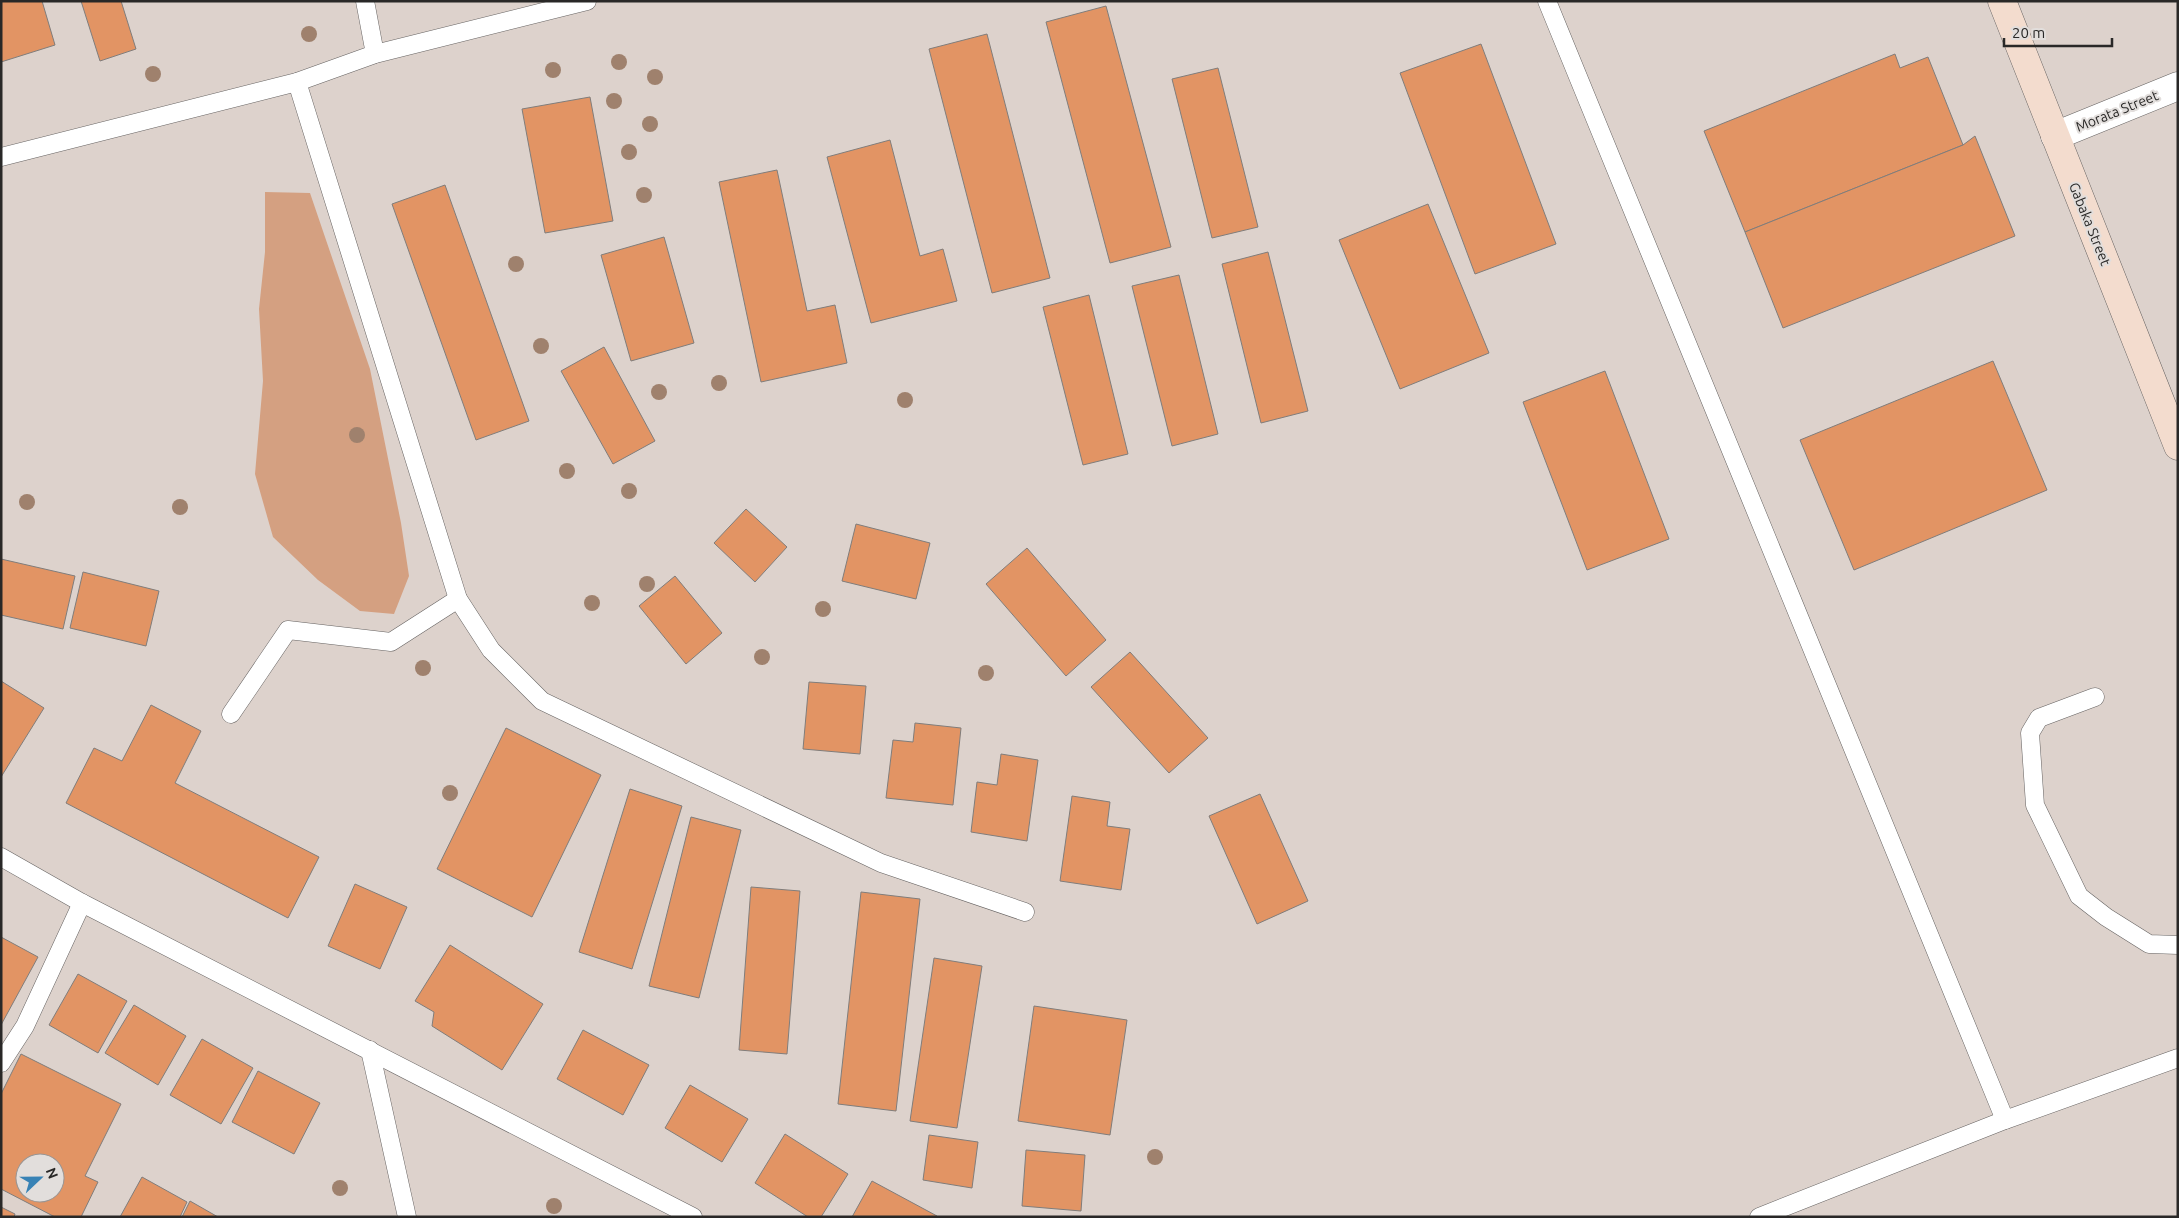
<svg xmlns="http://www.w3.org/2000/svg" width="2179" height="1218" font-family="Ubuntu,sans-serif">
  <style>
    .built { fill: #ddd2cc; fill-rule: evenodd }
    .green { fill: #d4a081 }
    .building { fill: #e29464; stroke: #807d7b; fill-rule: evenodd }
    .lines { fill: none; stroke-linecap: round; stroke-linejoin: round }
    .lane-casing { stroke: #666362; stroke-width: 19 }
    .street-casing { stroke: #666362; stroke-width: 29 }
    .secondary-casing { stroke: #666362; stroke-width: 29 }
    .lane { stroke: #fff; stroke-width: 18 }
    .street { stroke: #fff; stroke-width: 28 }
    .secondary { stroke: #f3dcce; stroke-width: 28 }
    .tree { fill: #9f816d }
    .labels { text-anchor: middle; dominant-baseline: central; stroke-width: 4; stroke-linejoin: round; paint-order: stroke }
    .street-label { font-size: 14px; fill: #292827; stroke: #e2dedc }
  </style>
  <rect width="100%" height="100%" fill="#e2dedc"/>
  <path class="built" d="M1,1H2178V1217H1ZM25,1163H55V1193H25Z"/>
  <polygon class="green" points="265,192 310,193 370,369 401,523 409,576 394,614 360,611 318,580 273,537 255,474 263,381 259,309 265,252"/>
  <g class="building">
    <polygon points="1,1 42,1 55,45 1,62"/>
    <polygon points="81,1 121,1 136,49 100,61"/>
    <polygon points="1106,6 1171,247 1110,263 1046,22"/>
    <polygon points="987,34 1050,278 992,293 929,49"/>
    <polygon points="1481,44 1556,244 1475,274 1400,73"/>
    <polygon points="1895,54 1900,68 1928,57 1963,145 1745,232 1704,131"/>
    <polygon points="1218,68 1258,227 1212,238 1172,79"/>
    <polygon points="590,97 613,221 545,233 522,109"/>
    <polygon points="1975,136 2015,236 1783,328 1745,232 1963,145"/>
    <polygon points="890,140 920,256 943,249 957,301 871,323 827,157"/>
    <polygon points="777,170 807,311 835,305 847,363 761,382 719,182"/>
    <polygon points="445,185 529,421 476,440 392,204"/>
    <polygon points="1428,204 1489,353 1400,389 1339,240"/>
    <polygon points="664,237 694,343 631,361 601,255"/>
    <polygon points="1268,252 1308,411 1261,423 1222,264"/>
    <polygon points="1179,275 1218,434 1172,446 1132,286"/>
    <polygon points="1089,295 1128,454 1083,465 1043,307"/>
    <polygon points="604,347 655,441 613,464 561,371"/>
    <polygon points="1993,361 2047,490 1854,570 1800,440"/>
    <polygon points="1605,371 1669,539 1587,570 1523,402"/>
    <polygon points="746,509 787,547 755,582 714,543"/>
    <polygon points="856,524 930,543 916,599 842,581"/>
    <polygon points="1027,548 1106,640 1066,676 986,584"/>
    <polygon points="1,559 75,576 63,629 1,615"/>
    <polygon points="83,572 159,591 146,646 70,628"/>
    <polygon points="675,576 722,633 686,664 639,606"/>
    <polygon points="1130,652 1208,738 1169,773 1091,687"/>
    <polygon points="1,681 44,708 1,777"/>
    <polygon points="809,682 866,686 860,754 803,749"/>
    <polygon points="151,705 201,731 175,783 319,857 288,918 66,803 94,748 122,761"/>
    <polygon points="915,723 961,728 953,805 886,798 893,740 913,742"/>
    <polygon points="506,728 601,775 532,917 437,869"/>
    <polygon points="1001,754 1038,760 1027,841 971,832 977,782 997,785"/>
    <polygon points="630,789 682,806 632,969 579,952"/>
    <polygon points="1260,794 1308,901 1257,924 1209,816"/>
    <polygon points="1072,796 1110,802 1107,826 1130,829 1121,890 1060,881"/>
    <polygon points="691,817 741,830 699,998 649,986"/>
    <polygon points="355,884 407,907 380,969 328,946"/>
    <polygon points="751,887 800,891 787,1054 739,1050"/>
    <polygon points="861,892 920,899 896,1111 838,1104"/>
    <polygon points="1,937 38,957 1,1025"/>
    <polygon points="450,945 543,1004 502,1070 432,1026 434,1012 415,1001"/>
    <polygon points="934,958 982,966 957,1128 910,1121"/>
    <polygon points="78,974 127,1001 98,1053 49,1025"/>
    <polygon points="134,1005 186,1036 158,1085 105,1053"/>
    <polygon points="1034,1006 1127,1020 1110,1135 1018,1121"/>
    <polygon points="583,1030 649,1065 623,1115 557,1079"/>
    <polygon points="202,1039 253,1068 221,1124 170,1095"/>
    <path d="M21,1054L121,1104L85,1176L98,1182L81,1217H55L1,1189V1094ZM25,1163H55V1193H25Z"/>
    <polygon points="258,1071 320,1103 294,1154 232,1122"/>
    <polygon points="690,1085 748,1119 722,1162 665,1128"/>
    <polygon points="785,1134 848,1174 821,1217 808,1217 755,1183"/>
    <polygon points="929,1135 978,1142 972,1188 923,1180"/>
    <polygon points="1026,1150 1085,1155 1081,1211 1022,1206"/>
    <polygon points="142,1177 187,1202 180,1217 120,1217"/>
    <polygon points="872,1181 937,1216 936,1217 852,1217"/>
    <polygon points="190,1201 218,1217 182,1217"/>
    <polygon points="1,1207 15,1214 14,1217 1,1217"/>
  </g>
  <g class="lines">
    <defs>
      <g id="lane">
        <polyline points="365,1 375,54"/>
        <polyline points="1547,1 2005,1120"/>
        <polyline points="297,82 458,599 491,650 542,701 881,863 1025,912"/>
        <polyline points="1,157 297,82 375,54 587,1"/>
        <polyline points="2095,697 2039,718 2030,733 2035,805 2079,896 2106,917 2149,944 2178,945"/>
        <polyline points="231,714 288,630 391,642 458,599"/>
        <polyline points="1,857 82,903 693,1217"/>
        <polyline points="370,1050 407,1217"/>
        <polyline points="1,1063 25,1026 82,903"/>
        <polyline points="1759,1217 2005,1120 2178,1058"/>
      </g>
      <polyline id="street" points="2055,136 2178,86"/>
      <polyline id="secondary" points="2002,1 2178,446"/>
    </defs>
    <use href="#lane" class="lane-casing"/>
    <use href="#street" class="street-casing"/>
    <use href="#secondary" class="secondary-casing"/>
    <use href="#lane" class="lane"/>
    <use href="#street" class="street"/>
    <use href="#secondary" class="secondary"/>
  </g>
  <g class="tree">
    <circle cx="309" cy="34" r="8"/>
    <circle cx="619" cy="62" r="8"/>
    <circle cx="553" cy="70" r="8"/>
    <circle cx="153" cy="74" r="8"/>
    <circle cx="655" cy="77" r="8"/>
    <circle cx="614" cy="101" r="8"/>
    <circle cx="650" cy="124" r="8"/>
    <circle cx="629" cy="152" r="8"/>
    <circle cx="644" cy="195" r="8"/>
    <circle cx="516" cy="264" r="8"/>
    <circle cx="541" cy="346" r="8"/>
    <circle cx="719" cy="383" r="8"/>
    <circle cx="659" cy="392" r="8"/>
    <circle cx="905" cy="400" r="8"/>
    <circle cx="357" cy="435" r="8"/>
    <circle cx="567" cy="471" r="8"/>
    <circle cx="629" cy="491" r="8"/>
    <circle cx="27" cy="502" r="8"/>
    <circle cx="180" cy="507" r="8"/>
    <circle cx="647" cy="584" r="8"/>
    <circle cx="592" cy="603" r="8"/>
    <circle cx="823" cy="609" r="8"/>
    <circle cx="762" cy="657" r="8"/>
    <circle cx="423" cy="668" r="8"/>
    <circle cx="986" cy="673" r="8"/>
    <circle cx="450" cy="793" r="8"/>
    <circle cx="1155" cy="1157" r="8"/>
    <circle cx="340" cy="1188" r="8"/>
    <circle cx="554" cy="1206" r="8"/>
  </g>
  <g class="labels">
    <g class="street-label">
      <text transform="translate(2117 111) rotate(-22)">Morata Street</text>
      <text transform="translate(2090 224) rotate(68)">Gabaka Street</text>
    </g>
  </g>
  <rect width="2179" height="1218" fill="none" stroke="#292827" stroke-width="5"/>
  <g transform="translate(40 1178) rotate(68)"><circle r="24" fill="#e2dedc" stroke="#989594"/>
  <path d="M0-4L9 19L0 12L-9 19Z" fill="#3882b5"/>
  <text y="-8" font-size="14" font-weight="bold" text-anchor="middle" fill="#292827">N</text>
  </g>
  <path d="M2004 38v8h108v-8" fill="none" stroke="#292827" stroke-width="2.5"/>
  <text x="2012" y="38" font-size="15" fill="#292827" stroke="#e2dedc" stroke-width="4" paint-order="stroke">20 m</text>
</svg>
